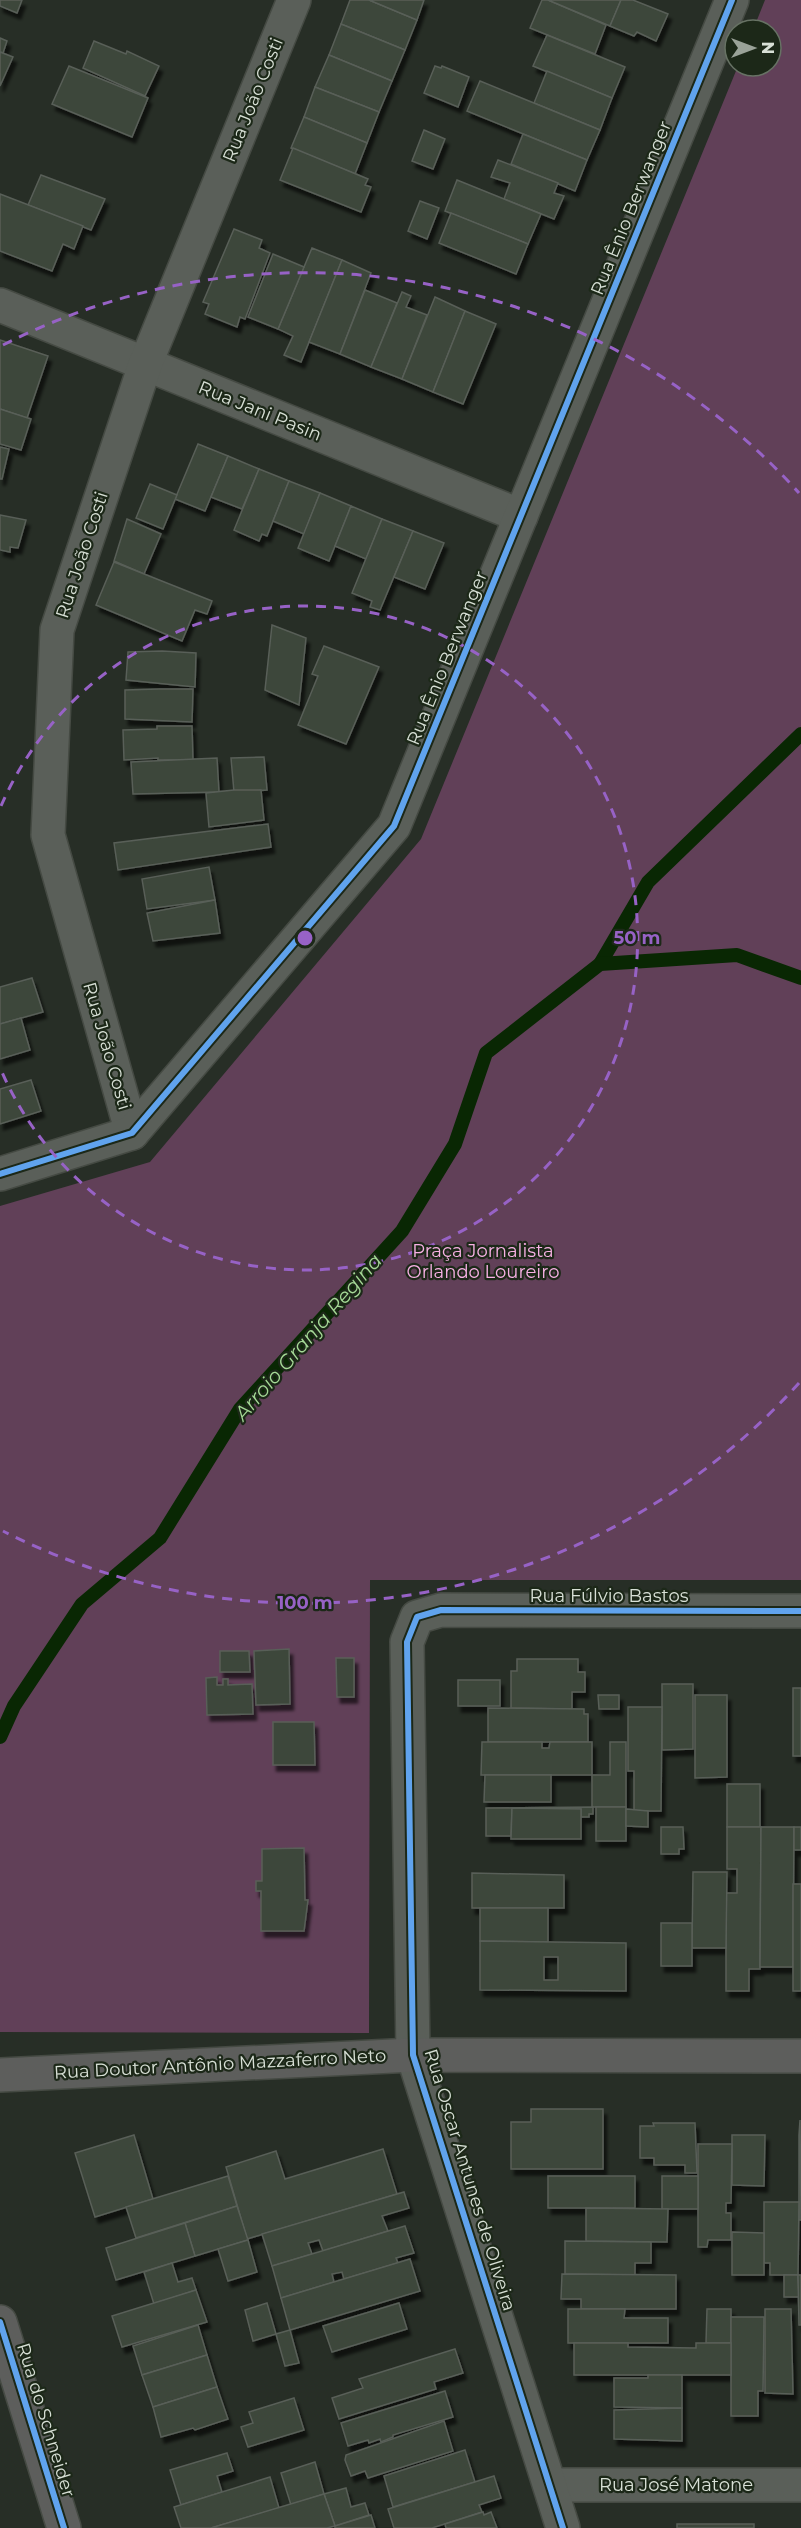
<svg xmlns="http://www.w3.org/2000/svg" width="801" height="2528" font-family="Montserrat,sans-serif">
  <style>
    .green { fill: #614058 }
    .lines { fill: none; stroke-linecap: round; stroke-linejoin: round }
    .stream { stroke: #092703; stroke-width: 14 }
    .building { fill: #3c463a; stroke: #595f58; stroke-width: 1.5; fill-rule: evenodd; filter: url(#shadow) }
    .street-casing { stroke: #454a43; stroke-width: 36 }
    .secondary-casing { stroke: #454a43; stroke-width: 36 }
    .street { stroke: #5a5f59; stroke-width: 33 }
    .secondary { stroke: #5d5e5c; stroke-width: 33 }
    .cycleway-casing { stroke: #1c2818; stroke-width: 10 }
    .cycleway { stroke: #60a3ed; stroke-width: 6 }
    .ring { fill: none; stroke: #9762c6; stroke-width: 3; stroke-dasharray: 10 8 }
    .labels { text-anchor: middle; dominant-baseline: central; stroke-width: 4.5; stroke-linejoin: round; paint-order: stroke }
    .street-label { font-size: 18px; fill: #d8e0d6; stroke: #1c2818 }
    .park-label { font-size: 18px; fill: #f8b1e5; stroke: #1c2818 }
    .water-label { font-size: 20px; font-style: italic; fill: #a5d996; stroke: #1c2818 }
    .centre { fill: #9762c6; stroke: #1c2818; stroke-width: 3 }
    .ring-label { font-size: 18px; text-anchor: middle; font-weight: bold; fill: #9762c6; stroke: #1c2818; stroke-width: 4.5; stroke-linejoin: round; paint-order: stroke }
  </style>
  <defs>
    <filter id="shadow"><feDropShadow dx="3.5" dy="6" stdDeviation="1.5" flood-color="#0009"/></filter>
  </defs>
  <rect width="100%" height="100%" fill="#272e26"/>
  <polygon class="green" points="765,0 801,0 801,1580 370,1580 369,2033 0,2032 0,1206 150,1162 421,839 738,66 771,66 771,30 753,30"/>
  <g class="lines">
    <g class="stream">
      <polyline points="600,964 648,882 801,734"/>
      <polyline points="0,1737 14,1706 82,1604 160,1538 240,1409 402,1231 455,1144 486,1053 600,964 737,955 801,978"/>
    </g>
  </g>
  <g class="building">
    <polygon points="0,0 22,0 17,13 0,6"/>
    <polygon points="350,0 369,0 417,20 405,50 341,24"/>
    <polygon points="369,0 424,0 417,20"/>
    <polygon points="542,0 548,0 606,25 595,54 530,28"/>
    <polygon points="548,0 621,0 610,26"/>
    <polygon points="621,0 633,0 668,14 656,41 637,32 634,36 610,26"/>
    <polygon points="341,24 405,50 392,81 329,55"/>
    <polygon points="547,35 625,67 612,98 533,66"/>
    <polygon points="0,38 7,41 3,53 0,52"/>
    <polygon points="94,41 126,54 127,51 159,66 145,96 83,68"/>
    <polygon points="0,52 13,57 0,86"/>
    <polygon points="329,55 392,81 379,112 315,87"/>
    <polygon points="69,66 148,98 132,137 52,104"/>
    <polygon points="435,66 441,68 442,66 469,77 458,107 424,93"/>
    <polygon points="547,71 612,98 600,130 534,103"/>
    <polygon points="480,81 600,130 587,160 467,111"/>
    <polygon points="315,87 379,112 367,143 304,117"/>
    <polygon points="304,117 367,143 355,174 291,148"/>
    <polygon points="424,130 445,139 433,169 412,161"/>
    <polygon points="523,134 587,160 575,191 511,164"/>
    <polygon points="293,148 368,179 365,185 371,187 361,212 280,180"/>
    <polygon points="498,160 558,183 554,193 564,196 554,219 504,199 510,183 491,177"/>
    <polygon points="41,175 105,199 91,230 28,205"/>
    <polygon points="457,180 541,214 528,244 445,211"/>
    <polygon points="0,194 83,226 74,249 63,244 52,271 0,251"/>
    <polygon points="420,201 439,208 427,239 408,231"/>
    <polygon points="451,213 528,244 516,274 439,243"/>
    <polygon points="234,229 262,240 259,248 270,253 245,319 240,317 237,327 205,314 209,304 203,302"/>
    <polygon points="312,248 342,260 301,362 284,355 293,336 278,329"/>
    <polygon points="273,254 304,267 278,329 248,317"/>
    <polygon points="342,260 371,273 340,354 309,342"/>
    <polygon points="365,290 397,303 371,367 340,354"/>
    <polygon points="402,292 411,296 406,307 427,315 402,379 371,367"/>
    <polygon points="435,297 465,311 433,392 402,379"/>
    <polygon points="465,311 496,324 463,404 433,392"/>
    <polygon points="0,340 48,356 27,418 0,409"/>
    <polygon points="0,409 31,419 21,450 0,444"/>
    <polygon points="198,444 228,456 205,511 175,499"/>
    <polygon points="0,447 9,449 2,479 0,479"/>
    <polygon points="228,456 259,469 242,509 211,497"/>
    <polygon points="259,469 289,481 267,536 262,534 259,541 234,530"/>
    <polygon points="289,481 320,493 304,534 273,521"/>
    <polygon points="150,484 177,495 163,529 136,518"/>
    <polygon points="320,493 351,506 329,561 298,548"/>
    <polygon points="351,506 382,519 366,559 335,546"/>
    <polygon points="0,515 26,520 18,548 10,547 10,552 0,550"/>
    <polygon points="127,519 161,534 144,574 114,561"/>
    <polygon points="382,519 413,531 380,610 370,607 372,601 352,593"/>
    <polygon points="413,531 444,543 425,589 394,577"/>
    <polygon points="114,562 212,601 207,614 195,610 182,641 96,605"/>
    <polygon points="272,625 306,638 299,705 265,690"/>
    <polygon points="324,646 379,667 346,744 298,725 318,676 312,674"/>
    <polygon points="162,651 196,653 195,687 126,680 128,652"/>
    <polygon points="159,689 193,689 192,722 125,719 125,690"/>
    <polygon points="157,726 192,726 193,760 158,760 158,758 124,760 123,730 157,729"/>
    <polygon points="264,757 267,790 234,792 231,758"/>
    <polygon points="217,758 219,792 133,794 131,762"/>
    <polygon points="234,790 261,790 264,820 209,827 206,793"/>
    <polygon points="268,824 271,847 118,870 114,843"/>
    <polygon points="209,867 215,900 147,909 142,879"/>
    <polygon points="215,900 220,933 153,941 147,913"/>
    <polygon points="32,978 43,1012 0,1024 0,987"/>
    <polygon points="21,1018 30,1050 0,1059 0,1024"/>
    <polygon points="31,1080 41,1111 0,1124 0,1089"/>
    <polygon points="289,1649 290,1704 256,1705 254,1651"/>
    <polygon points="220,1651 249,1651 250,1672 220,1672"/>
    <polygon points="336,1658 354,1658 354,1697 337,1697"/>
    <polygon points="517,1659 578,1659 578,1672 585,1672 585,1692 572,1692 572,1709 511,1708 511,1671 517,1671"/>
    <polygon points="217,1677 217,1685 223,1685 223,1679 228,1679 228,1685 252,1684 253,1714 207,1715 206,1678"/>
    <rect x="458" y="1680" width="42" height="26"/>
    <polygon points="662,1684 693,1684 693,1749 662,1750"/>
    <rect x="793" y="1688" width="8" height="68"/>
    <polygon points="598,1695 619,1695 619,1709 599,1709"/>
    <polygon points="695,1695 727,1695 727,1777 695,1778"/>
    <polygon points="628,1707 662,1707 661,1811 634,1811 634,1771 628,1771"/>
    <polygon points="488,1708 584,1709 584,1714 588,1714 588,1742 488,1742"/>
    <polygon points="273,1722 314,1722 315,1765 273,1765"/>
    <polygon points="482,1742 542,1742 542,1748 549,1748 550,1742 592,1742 592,1775 481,1775"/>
    <polygon points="610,1742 626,1742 626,1807 592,1807 592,1775 610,1775"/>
    <polygon points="485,1775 551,1775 551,1802 484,1802"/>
    <rect x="727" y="1784" width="33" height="43"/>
    <polygon points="593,1807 593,1814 589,1814 589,1817 581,1817 581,1809 512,1808 511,1836 486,1836 486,1808"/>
    <rect x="596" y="1807" width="30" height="34"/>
    <polygon points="512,1808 581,1809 581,1839 511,1839"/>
    <polygon points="626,1809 648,1811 648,1827 626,1826"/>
    <polygon points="661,1827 683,1827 684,1849 679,1849 679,1854 661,1854"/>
    <polygon points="727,1827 761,1827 760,1969 749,1969 749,1991 726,1991 726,1893 737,1893 737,1869 727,1869"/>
    <polygon points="761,1827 794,1827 793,1967 760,1967"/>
    <rect x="794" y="1827" width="7" height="23"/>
    <polygon points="304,1848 305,1900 308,1900 304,1931 261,1931 261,1891 256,1891 256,1881 262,1881 262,1849"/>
    <polygon points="693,1872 727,1872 726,1948 692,1948"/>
    <polygon points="472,1873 564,1875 564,1908 472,1908"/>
    <rect x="793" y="1884" width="8" height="107"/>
    <polygon points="480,1908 548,1908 548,1942 480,1941"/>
    <rect x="661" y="1923" width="31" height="43"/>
    <path d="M480,1941L626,1943V1991L480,1990ZM544,1957H558V1980H544Z"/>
    <polygon points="531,2109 603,2109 603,2169 511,2169 511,2122 531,2122"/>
    <polygon points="800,2120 801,2220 799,2220 799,2135"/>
    <polygon points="653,2123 695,2123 697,2173 685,2173 685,2165 654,2165 654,2158 640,2158 640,2126 654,2126"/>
    <polygon points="134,2135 153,2199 95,2217 75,2153"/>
    <polygon points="732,2135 765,2135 764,2186 732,2185"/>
    <polygon points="698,2144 732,2144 731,2203 726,2203 726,2213 731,2213 731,2240 708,2240 707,2247 698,2247"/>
    <polygon points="383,2149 397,2194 247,2239 226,2167 276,2151 285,2179"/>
    <polygon points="228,2176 237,2206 136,2238 126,2207"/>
    <rect x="548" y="2176" width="87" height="32"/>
    <rect x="662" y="2176" width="36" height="33"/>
    <polygon points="404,2192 409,2208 382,2216 388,2231 323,2251 319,2240 308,2243 312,2254 272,2266 262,2234"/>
    <polygon points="764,2202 799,2202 798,2275 770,2275 770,2263 764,2263"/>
    <polygon points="237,2206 248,2240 195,2256 185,2223"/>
    <polygon points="586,2208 668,2209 667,2242 586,2241"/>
    <polygon points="185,2223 195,2256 116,2280 106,2248"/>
    <polygon points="405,2226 414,2253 396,2258 398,2263 344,2279 342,2272 332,2274 334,2282 281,2298 272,2266"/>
    <polygon points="732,2232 764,2233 764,2275 732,2275"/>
    <polygon points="248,2240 257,2272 228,2281 218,2249"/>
    <polygon points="565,2241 651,2242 651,2263 635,2263 635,2275 565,2274"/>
    <polygon points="410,2259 420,2291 290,2330 281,2298"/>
    <polygon points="172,2263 178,2282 192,2278 196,2290 154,2304 144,2272"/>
    <polygon points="562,2274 676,2275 676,2309 581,2309 581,2299 561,2299"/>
    <polygon points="784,2275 798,2275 799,2297 784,2297"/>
    <polygon points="798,2275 801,2275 801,2325 799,2325"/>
    <polygon points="196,2290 207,2322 122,2347 112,2316"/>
    <polygon points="267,2303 276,2334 253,2341 245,2310"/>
    <polygon points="399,2303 407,2329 332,2352 323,2326"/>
    <polygon points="568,2309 625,2309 624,2318 668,2318 668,2343 568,2343"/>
    <polygon points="707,2309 731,2309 731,2343 706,2343"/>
    <polygon points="765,2309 791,2309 793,2394 765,2393"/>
    <polygon points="731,2317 764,2317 763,2391 758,2391 758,2416 731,2416"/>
    <polygon points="198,2325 207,2355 142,2375 133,2346"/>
    <polygon points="290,2330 299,2363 285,2366 276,2334"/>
    <polygon points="574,2343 628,2343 628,2347 696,2348 696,2343 731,2343 731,2375 574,2375"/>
    <polygon points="455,2349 463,2373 434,2382 436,2389 339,2419 332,2398 363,2388 359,2379"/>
    <polygon points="207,2355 217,2387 153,2407 142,2375"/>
    <polygon points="648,2375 682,2375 682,2408 614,2407 614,2378 648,2378"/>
    <polygon points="217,2387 228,2419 195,2430 193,2428 161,2437 153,2407"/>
    <polygon points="445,2391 453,2417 393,2435 393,2437 381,2442 380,2439 369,2443 368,2440 348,2446 341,2423"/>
    <polygon points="294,2398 304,2430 248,2447 241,2427 253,2423 249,2412"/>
    <polygon points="682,2408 682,2441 614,2439 614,2410"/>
    <polygon points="444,2421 453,2451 368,2478 365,2471 351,2476 345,2460 346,2455"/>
    <polygon points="465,2450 475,2482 393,2507 384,2476"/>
    <polygon points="227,2453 233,2471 217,2476 222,2492 181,2505 170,2470"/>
    <polygon points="315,2462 324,2494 291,2505 281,2473"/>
    <polygon points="494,2476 501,2498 479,2505 482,2512 432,2528 394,2528 388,2509"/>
    <polygon points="270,2477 279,2508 211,2528 181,2528 174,2507"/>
    <polygon points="346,2488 351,2507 365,2503 369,2515 335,2526 324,2494"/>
    <polygon points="324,2494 335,2526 327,2528 211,2528"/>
    <polygon points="483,2512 484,2515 491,2512 497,2528 446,2528 445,2524"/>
    <polygon points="371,2515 375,2528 335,2528 335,2526"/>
    <rect x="677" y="2524" width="77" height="4"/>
  </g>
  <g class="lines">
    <defs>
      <g id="street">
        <polyline points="0,305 521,516"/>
        <polyline points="132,1133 48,835 57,630 145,365 294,0"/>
        <polyline points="0,1174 132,1133 394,826 732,0"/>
        <polyline points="550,2485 801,2485"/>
        <polyline points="563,2528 413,2055 407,1642 417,1617 441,1610 801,1611"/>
      </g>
      <g id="secondary">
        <polyline points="0,2075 413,2055 801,2056"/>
        <polyline points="0,2322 64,2528"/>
      </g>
    </defs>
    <use href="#street" class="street-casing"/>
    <use href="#secondary" class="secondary-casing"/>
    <use href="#street" class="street"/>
    <use href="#secondary" class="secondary"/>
    <defs>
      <g id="cycleway">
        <polyline points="0,1174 132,1133 394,826 732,0"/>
        <polyline points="0,2322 64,2528"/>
        <polyline points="563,2528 413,2055 407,1642 417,1617 441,1610 801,1611"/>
      </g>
    </defs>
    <use href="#cycleway" class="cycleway-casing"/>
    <use href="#cycleway" class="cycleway"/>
  </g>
  <g class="ring">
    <path d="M1 806A332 332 0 1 1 1 1070"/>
    <path d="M799 1383A665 665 0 0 1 3 1531M3 345A665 665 0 0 1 799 493"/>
  </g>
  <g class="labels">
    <g class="street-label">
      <text transform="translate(253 100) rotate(-68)">Rua João Costi</text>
      <text transform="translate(631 208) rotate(-68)">Rua Ênio Berwanger</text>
      <text transform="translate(260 411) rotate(22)">Rua Jani Pasin</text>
      <text transform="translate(82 555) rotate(-72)">Rua João Costi</text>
      <text transform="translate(447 658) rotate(-68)">Rua Ênio Berwanger</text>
      <text transform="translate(107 1046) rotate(74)">Rua João Costi</text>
      <text x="609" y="1596">Rua Fúlvio Bastos</text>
      <text transform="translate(220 2064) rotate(-3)">Rua Doutor Antônio Mazzaferro Neto</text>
      <text transform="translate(470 2180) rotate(73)">Rua Oscar Antunes de Oliveira</text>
      <text transform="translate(46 2420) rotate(73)">Rua do Schneider</text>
      <text x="676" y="2485">Rua José Matone</text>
    </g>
    <g class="park-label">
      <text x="483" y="1251">Praça Jornalista<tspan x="483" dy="21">Orlando Loureiro</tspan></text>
    </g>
    <g class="water-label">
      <text transform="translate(308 1337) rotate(-49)">Arroio Granja Regina</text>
    </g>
  </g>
  <circle cx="305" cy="938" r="9" class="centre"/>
  <g class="ring-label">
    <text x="637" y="944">50 m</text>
    <text x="305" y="1609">100 m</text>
  </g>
  <g transform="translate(753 48) rotate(90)"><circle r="28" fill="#1c2818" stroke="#677264" stroke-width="1.5"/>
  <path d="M0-4.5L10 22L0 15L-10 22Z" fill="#9aa298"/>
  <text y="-9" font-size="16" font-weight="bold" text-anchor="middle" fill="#d8e0d6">N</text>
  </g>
</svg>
